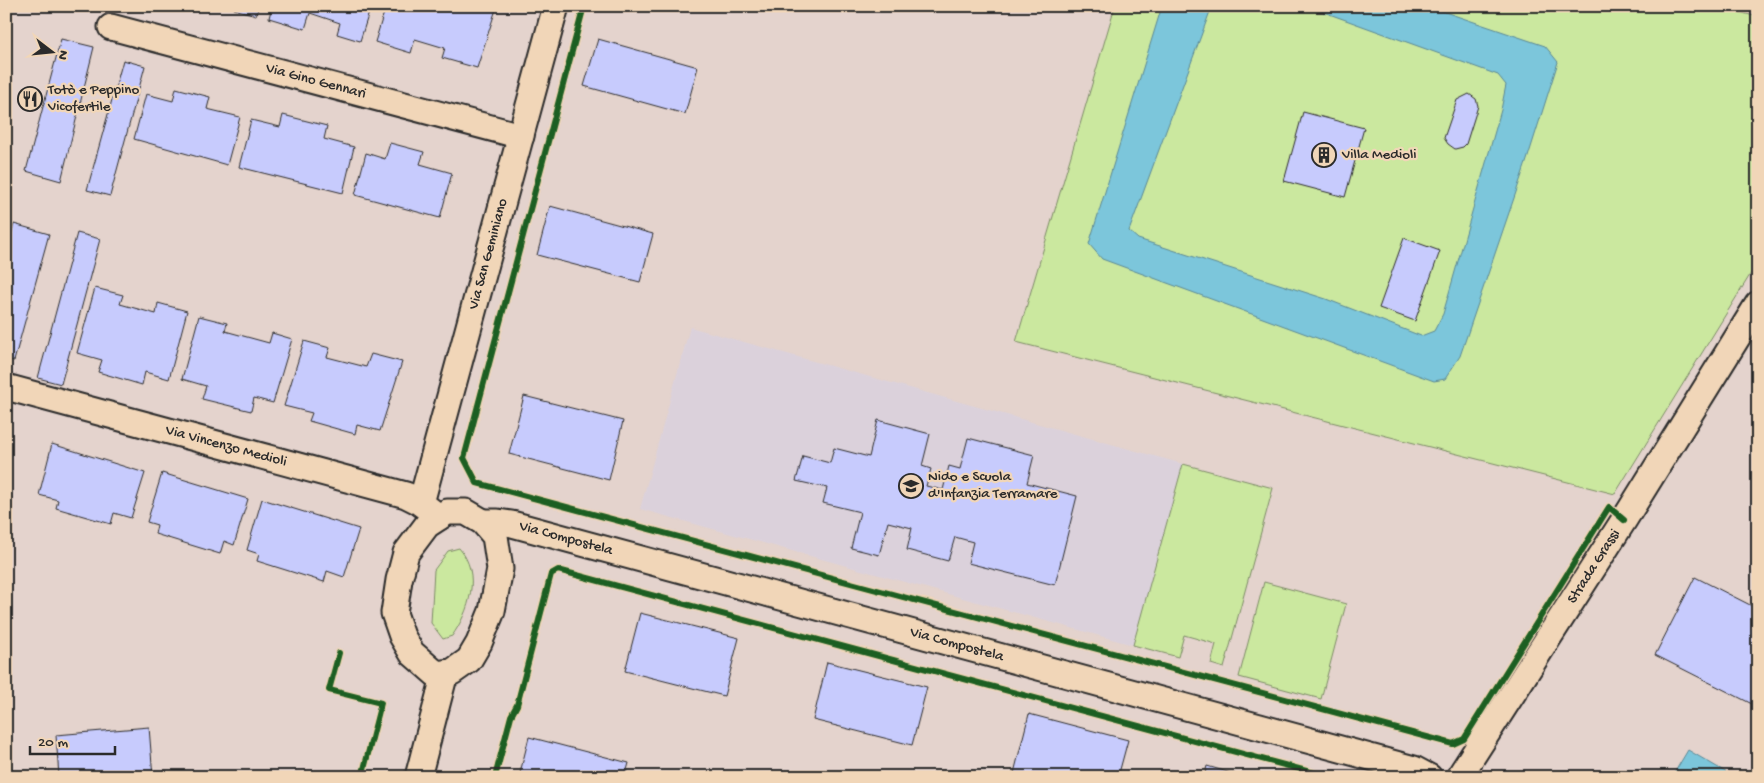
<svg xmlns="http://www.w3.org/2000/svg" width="1764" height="783" font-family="'Gochi Hand',sans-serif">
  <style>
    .built { fill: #dbd1db }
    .green { fill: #cbe89f; stroke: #7b8a65 }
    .water { fill: #7bc6db; stroke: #5b8895 }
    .building { fill: #c7cbfd; stroke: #2b2b2b }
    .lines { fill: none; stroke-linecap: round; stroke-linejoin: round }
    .street-casing { stroke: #2b2b2b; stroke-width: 29 }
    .street { stroke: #f1d6b8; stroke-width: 25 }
    .cycleway-casing { stroke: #f1d6b8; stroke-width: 9 }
    .cycleway { stroke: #1b5e20; stroke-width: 6 }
    .labels { text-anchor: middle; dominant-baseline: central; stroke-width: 4.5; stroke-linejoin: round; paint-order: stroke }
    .street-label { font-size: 15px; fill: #2b2b2b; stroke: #f1d6b8 }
    .poi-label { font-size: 15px; fill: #2b2b2b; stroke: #f1d6b8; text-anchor: start }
  </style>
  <rect width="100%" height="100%" fill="#e4d3cd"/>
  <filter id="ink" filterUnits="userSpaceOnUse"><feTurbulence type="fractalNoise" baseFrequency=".02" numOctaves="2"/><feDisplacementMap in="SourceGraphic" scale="10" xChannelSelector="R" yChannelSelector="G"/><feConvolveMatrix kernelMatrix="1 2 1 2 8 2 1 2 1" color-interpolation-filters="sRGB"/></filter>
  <g filter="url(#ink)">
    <polygon class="built" points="690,327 1183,464 1133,645 640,509"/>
    <g class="green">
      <polygon points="1115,6 1716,6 1758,17 1758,262 1615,494 1016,342"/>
      <polygon points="1183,464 1273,488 1224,668 1211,664 1216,644 1184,635 1178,657 1133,645"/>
      <path d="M459,548C482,574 469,612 452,636L443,639L431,623L434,570L448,551Z"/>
      <polygon points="1264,582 1346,604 1321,699 1239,677"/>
    </g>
    <g class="water">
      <polygon points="1162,6 1212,6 1129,231 1138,239 1326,299 1421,336 1434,331 1443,314 1501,110 1506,85 1498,75 1307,6 1427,6 1545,46 1558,62 1527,160 1460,356 1445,379 1434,381 1102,259 1089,244"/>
      <polygon points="1688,750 1734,777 1676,777 1673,775"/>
    </g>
    <g class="building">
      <polygon points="235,6 259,6 256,15 234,9"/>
      <polygon points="272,6 371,6 360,41 337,34 340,23 310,13 305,29 269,18"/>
      <polygon points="386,6 497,6 477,68 442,58 445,48 415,39 411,53 375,42"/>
      <polygon points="61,39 94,47 61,181 26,171"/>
      <polygon points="598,39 698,67 685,114 584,86"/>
      <polygon points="123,60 145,66 110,196 87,190"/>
      <polygon points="176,88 210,97 207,109 240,117 227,165 134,139 146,94 173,101"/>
      <polygon points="1469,94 1476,99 1478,106 1466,144 1463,147 1455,149 1448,144 1444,138 1457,100"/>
      <polygon points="1303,112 1364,128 1345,197 1284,181"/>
      <polygon points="283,115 327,126 324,139 354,147 343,193 239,167 251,120 280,127"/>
      <polygon points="390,143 424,152 420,164 452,173 440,218 355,195 366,153 385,159"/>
      <polygon points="550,206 653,234 640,282 537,255"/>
      <polygon points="14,224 49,234 14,361 6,359 6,253"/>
      <polygon points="77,233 100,239 61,384 38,378"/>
      <polygon points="1404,238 1440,251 1415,321 1379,308"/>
      <polygon points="95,288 123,295 120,304 156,314 158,303 187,311 169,379 145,372 142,385 98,372 102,360 77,353"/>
      <polygon points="199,316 227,323 225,331 269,343 272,333 292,339 273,403 254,398 251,411 202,399 206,386 182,379"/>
      <polygon points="304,341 330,348 327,357 366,367 371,354 402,362 380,431 357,425 355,434 309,421 312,413 284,406"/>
      <polygon points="524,396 623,421 609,480 509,454"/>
      <polygon points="878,420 930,434 922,466 931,469 926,486 943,490 949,466 960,469 968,438 1034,455 1027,483 1077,496 1055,585 968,563 973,542 955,537 948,561 907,550 912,528 888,522 879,555 851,548 860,512 823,503 827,488 796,481 803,456 830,463 834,448 869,457"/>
      <polygon points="52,444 145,473 131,518 114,513 111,524 56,508 58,500 39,495"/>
      <polygon points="162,473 248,499 234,545 224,541 220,554 155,534 157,525 147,522"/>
      <polygon points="262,499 359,529 344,577 327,571 324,582 257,561 259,554 247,550"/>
      <polygon points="1695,577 1758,609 1758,707 1655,655"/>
      <polygon points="640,613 739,638 724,696 625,671"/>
      <polygon points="827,662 927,687 912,745 813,720"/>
      <polygon points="1029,714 1128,740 1118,777 1030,777 1014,773"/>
      <polygon points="149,727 153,777 59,777 56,735"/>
      <polygon points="529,737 629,763 625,777 519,777"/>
      <polygon points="1207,766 1245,777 1204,777"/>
    </g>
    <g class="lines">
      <defs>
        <g id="street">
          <path id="s1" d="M111,27L521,136"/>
          <path id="s2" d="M6,387L406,495L418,501L439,517"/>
          <path id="s3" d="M421,503L556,6"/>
          <polygon points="447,512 466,512 483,522 495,536 500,569 492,611 479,643 469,660 452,672 436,674 412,653 402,636 394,613 399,580 406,553 427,525"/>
          <path id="s4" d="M483,522H498L512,524L1414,769L1429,777"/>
          <polyline points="418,777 445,673"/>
          <path id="s5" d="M1459,777L1624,520L1758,304"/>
        </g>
      </defs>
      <use href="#street" class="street-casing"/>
      <use href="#street" class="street"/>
      <defs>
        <g id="cycleway">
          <polyline points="584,6 464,458 477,483 1453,744 1464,739 1609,507 1624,520"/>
          <polyline points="339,653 329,690 381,703 362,777"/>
          <polyline points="495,777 511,716 517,705 551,574 558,570 1329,777"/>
        </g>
      </defs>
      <use href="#cycleway" class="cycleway-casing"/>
      <use href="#cycleway" class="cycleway"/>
    </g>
  </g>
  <defs>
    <symbol id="restaurant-ring" viewBox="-11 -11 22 22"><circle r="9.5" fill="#f1d6b8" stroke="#2b2b2b" stroke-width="1.5"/><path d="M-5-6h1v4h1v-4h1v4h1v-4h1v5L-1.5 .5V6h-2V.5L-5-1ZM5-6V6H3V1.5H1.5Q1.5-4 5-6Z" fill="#2b2b2b"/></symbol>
    <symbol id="building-ring" viewBox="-11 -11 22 22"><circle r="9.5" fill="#f1d6b8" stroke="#2b2b2b" stroke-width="1.5"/><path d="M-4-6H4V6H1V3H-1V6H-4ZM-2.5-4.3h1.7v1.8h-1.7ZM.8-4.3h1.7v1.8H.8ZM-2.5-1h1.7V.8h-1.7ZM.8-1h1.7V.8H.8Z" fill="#2b2b2b"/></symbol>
    <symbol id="school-ring" viewBox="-11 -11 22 22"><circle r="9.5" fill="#f1d6b8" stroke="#2b2b2b" stroke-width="1.5"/><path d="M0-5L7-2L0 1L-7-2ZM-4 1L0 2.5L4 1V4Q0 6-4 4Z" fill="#2b2b2b"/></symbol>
  </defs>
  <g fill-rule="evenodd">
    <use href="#restaurant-ring" x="16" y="85" width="28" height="28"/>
    <use href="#building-ring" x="1310" y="141" width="28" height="28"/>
    <use href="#school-ring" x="897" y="472" width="28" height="28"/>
  </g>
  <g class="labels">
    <g class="street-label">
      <text stroke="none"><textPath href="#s1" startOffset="212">Via Gino Gennari</textPath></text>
      <text stroke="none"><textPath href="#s3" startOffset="258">Via San Geminiano</textPath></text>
      <text stroke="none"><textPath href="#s2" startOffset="228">Via Vincenzo Medioli</textPath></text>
      <text stroke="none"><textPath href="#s4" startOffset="85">Via Compostela</textPath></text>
      <text stroke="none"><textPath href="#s5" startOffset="250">Strada Grassi</textPath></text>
      <text stroke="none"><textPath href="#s4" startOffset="490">Via Compostela</textPath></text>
    </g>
    <g class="poi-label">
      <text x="48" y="90">Totò e Peppino<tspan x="48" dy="17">Vicofertile</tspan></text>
      <text x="1342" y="155">Villa Medioli</text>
      <text x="928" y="477">Nido e Scuola<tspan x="928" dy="17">d'Infanzia Terramare</tspan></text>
    </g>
  </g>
  <rect width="1764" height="783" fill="none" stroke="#f1d6b8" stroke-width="25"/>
  <rect x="12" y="12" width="1739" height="758" fill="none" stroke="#2b2b2b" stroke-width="2" filter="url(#ink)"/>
  <g transform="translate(52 52) rotate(106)" stroke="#f1d6b8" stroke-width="4" paint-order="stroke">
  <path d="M0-4L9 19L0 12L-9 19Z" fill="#2b2b2b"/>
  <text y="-8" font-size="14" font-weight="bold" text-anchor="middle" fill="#2b2b2b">N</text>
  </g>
  <path d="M30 746v8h85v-8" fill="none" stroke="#2b2b2b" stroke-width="2.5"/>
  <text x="38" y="746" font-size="15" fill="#2b2b2b" stroke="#f1d6b8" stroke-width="4" paint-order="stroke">20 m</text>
</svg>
